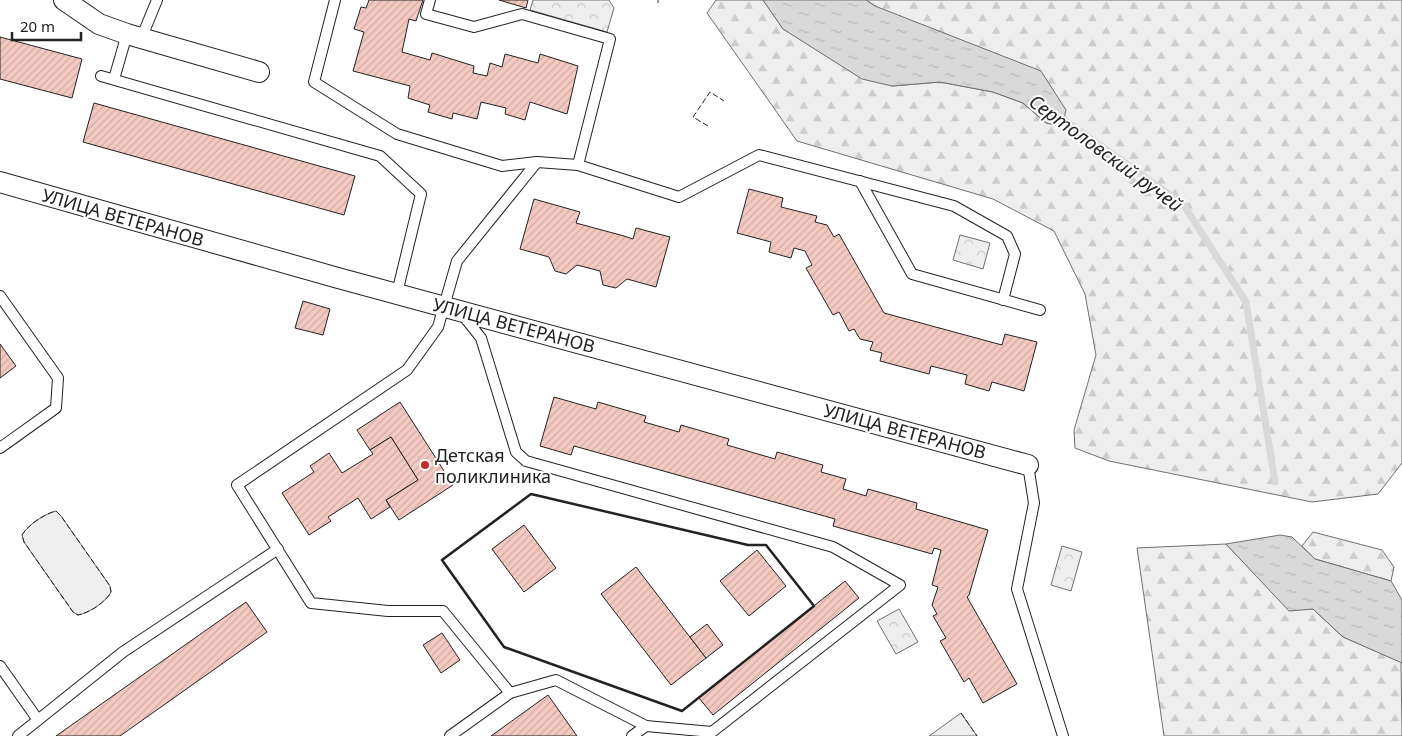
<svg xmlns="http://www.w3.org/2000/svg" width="1402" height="736" font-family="'Noto Sans',sans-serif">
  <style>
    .green { fill: #eee; stroke: #6f6f6f }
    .forest { fill: url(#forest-firs); stroke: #6f6f6f }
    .park { fill: url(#park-crowns); stroke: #6f6f6f }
    .water { fill: url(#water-ripples); stroke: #6f6f6f }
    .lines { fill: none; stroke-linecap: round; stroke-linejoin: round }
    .stream { stroke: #d9d9d9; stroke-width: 7 }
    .building { fill: url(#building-hatch); stroke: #222 }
    .service-casing { stroke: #222; stroke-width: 12 }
    .minor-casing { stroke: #222; stroke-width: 22 }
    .service { stroke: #fff; stroke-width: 10 }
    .minor { stroke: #fff; stroke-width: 20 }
    .fence { stroke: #222; stroke-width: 1; stroke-dasharray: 6 2.5; stroke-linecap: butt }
    .wall { stroke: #222; stroke-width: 2.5 }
    .poi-dot { fill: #c62828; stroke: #fff; stroke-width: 2 }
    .labels { text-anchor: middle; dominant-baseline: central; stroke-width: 4; stroke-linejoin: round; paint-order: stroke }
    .street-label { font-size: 18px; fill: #222; stroke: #fff }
    .poi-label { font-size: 18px; fill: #222; stroke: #fff; text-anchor: start }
    .water-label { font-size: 19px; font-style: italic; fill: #222; stroke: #fff }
  </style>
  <defs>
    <pattern id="forest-firs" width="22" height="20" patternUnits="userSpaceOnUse" patternTransform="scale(1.25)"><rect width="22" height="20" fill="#eee"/><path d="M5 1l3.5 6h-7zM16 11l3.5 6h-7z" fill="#ccc"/></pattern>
    <pattern id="park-crowns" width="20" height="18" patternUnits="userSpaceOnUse" patternTransform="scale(1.25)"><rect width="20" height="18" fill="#eee"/><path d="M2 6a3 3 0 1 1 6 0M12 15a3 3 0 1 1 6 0" fill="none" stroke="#ccc"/></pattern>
    <pattern id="water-ripples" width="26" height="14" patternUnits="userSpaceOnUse" patternTransform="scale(1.25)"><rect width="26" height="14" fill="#d9d9d9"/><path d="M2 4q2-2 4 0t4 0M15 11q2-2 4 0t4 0" fill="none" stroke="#bababa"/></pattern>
    <pattern id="building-hatch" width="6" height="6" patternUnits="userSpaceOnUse" patternTransform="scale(1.25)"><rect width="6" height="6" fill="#f3c9c0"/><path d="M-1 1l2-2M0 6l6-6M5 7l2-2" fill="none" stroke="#d0aca5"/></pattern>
  </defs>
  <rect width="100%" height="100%" fill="#fff"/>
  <g class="green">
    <path d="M56,511L61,516L110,586L111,592C106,602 89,613 78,615L73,612L24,542L22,535C28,525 44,514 56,511Z"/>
    <polygon points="961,713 977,736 929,736"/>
  </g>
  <g class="forest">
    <polygon points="716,0 763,0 783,29 892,86 940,82 993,92 1023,103 1046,123 1061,126 866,0 1402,0 1402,463 1378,494 1312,502 1109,461 1075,448 1074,430 1096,355 1085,294 1054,231 993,199 797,141 707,13"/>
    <polygon points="1313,532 1382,550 1394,567 1391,581 1315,559 1302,546"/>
    <polygon points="1226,544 1289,610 1313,609 1343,637 1401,662 1402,736 1164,736 1137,548"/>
  </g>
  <g class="park">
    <polygon points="533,0 609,0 614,8 607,32 530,10"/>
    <polygon points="960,235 990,243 983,269 953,260"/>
    <polygon points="1062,546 1082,552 1071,591 1051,585"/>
    <polygon points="899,609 918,642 896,654 877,621"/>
  </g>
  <g class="water">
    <polygon points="763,0 866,0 875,6 1041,71 1066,110 1062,126 1046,123 1023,103 993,92 940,82 892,86 862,79 783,29"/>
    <polygon points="1280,535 1292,537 1315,559 1391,581 1402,600 1402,663 1343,637 1313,609 1289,611 1226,544"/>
  </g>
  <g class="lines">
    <polyline class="stream" points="1056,114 1183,204 1246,302 1275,482"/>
  </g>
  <g class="building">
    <polygon points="369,0 423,0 416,21 409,19 402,52 430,60 432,53 474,66 473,73 487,76 490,63 502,67 505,54 538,63 540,54 578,66 567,114 530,102 525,120 505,114 506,108 481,102 477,119 453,113 452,119 428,112 430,105 408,98 410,86 353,71 364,32 354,29 361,7 366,8"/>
    <polygon points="499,0 528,0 526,8"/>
    <polygon points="0,37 82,59 72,98 0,79"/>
    <polygon points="94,103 355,176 344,215 83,142"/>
    <polygon points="749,189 783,198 781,207 817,216 815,222 827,225 834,237 839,234 884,313 1002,345 1005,334 1037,342 1024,391 992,382 989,391 965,384 967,375 931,366 929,374 880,361 882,353 870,350 873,342 860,339 854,329 849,331 839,312 833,315 806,268 812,265 805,251 794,248 791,258 769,252 771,242 737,233"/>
    <polygon points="534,199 580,212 576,223 624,236 633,239 636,228 670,237 656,287 627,279 616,288 603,285 600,271 577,265 566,274 555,271 549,257 520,249"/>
    <polygon points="303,301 330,309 323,335 295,328"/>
    <polygon points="0,344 16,366 0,378"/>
    <polygon points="554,397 596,409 598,402 646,416 644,422 679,432 681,425 729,439 727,445 775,459 777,452 823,465 821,472 846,479 843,489 866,496 868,489 917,503 916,509 988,530 969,595 967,597 1017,684 983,703 969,678 964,682 940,641 946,638 933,616 937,614 932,605 938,587 932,585 941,550 934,548 932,554 833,526 835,519 574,446 571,455 540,446"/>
    <polygon points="400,402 453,485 399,520 386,500 418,480 391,437 370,450 357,430"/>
    <polygon points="391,437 418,480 386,500 390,507 371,519 358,498 328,517 331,521 309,535 282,493 314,472 310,466 329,453 342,473 373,454 370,450"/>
    <polygon points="524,525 556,568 524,592 492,549"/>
    <polygon points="757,550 786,586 749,616 720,581"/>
    <polygon points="636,567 706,658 671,685 601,594"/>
    <polygon points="845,581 859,598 713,715 699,698"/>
    <polygon points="246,602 267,632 120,736 56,736"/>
    <polygon points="707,624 723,645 706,658 690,637"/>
    <polygon points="442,633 460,660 441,673 423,645"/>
    <polygon points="548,695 577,736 491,736"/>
  </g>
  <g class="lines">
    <defs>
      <g id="service">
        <polyline points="335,0 314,82 397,134 502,166 537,162 578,165 679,197 759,155 954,206 1007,236 1015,254 1003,300"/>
        <polyline points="430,0 426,14 474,27 522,14 610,39 578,165"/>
        <polyline points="141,39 157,0"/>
        <polyline points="101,76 380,156 421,194 397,293"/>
        <polyline points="114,79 127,34"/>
        <polyline points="860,181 912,274 1040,310"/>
        <polyline points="0,296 58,378 56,408 0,448"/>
        <polyline points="461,313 481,338 516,452 526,461 833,547 900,585 712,732 646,726 632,736"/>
        <polyline points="1028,465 1034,503 1017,589 1063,736"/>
        <polyline points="0,666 38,720 18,736"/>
        <polyline points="510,693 443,611 388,611 311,603 237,485 407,370 438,327 457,261 537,162"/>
        <polyline points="38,720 123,652 278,549"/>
        <polyline points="450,736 510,693 556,680 646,726"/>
      </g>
      <g id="minor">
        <polyline points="64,0 99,24 127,34 259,72"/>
        <polyline points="0,182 338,278 1028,465"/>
      </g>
    </defs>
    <use href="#service" class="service-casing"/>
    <use href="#minor" class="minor-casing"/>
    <use href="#service" class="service"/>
    <use href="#minor" class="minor"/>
    <g class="fence">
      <polyline points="658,0 658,3"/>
      <polyline points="708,126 693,117 710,92 724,101"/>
      <path d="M56,511L61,516L110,586L111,592C106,602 89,613 78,615L73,612L24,542L22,535C28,525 44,514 56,511Z"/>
      <polyline points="961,713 977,736"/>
    </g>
    <polygon class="wall" points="531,494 748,545 766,545 814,606 682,711 504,647 442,560"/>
  </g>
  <circle class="poi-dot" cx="425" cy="465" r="5"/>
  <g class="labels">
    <g class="street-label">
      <text transform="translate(123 217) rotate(16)">УЛИЦА ВЕТЕРАНОВ</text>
      <text transform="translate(514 325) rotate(15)">УЛИЦА ВЕТЕРАНОВ</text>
      <text transform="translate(905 431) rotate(15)">УЛИЦА ВЕТЕРАНОВ</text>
    </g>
    <g class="poi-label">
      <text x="435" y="455">Детская<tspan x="435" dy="21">поликлиника</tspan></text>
    </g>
    <g class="water-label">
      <text transform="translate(1106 153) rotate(36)">Сертоловский ручей</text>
    </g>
  </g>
  <path d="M12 32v8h69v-8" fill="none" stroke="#222222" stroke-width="2.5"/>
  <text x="20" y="32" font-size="15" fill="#222222" stroke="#ffffff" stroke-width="4" paint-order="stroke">20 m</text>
</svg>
